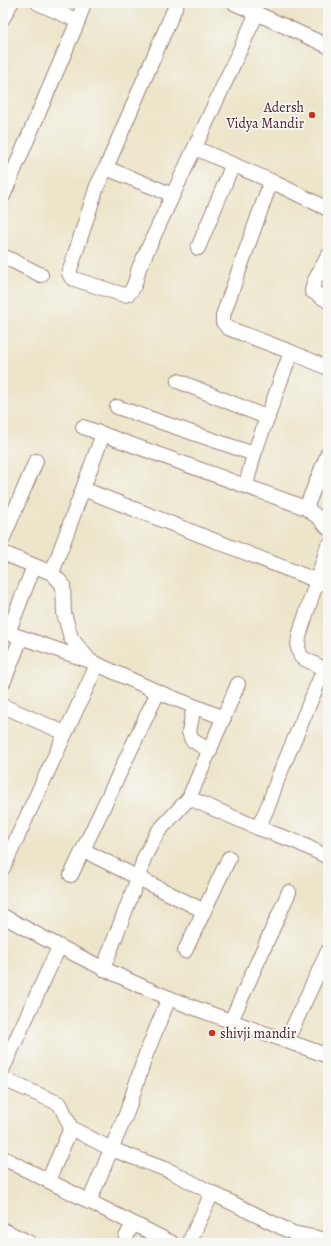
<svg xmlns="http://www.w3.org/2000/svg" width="331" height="1246" font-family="Alegreya,serif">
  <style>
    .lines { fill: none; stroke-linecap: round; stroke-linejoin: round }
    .minor-casing { stroke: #9c827a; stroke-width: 16 }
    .minor { stroke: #fff; stroke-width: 14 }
    .poi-dot { fill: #c8321e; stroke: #f6f6f2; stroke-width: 1.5 }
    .labels { text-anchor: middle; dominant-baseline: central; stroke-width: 3.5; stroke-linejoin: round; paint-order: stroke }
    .poi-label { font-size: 14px; fill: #4a1f2b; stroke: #f6f6f2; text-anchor: end }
  </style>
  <rect width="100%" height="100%" fill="#f6f6f2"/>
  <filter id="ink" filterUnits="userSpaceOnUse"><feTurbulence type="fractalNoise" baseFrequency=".025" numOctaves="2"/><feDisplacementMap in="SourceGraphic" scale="8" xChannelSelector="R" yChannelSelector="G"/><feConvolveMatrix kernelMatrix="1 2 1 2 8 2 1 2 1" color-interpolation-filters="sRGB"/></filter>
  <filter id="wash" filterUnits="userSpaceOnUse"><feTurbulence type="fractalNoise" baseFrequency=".012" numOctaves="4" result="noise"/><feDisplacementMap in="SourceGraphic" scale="16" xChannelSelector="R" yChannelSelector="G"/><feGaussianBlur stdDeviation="0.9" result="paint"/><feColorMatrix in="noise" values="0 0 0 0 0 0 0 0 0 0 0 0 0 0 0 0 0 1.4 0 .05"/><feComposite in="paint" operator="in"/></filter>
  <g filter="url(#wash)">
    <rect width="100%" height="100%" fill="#ede5c9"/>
  </g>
  <g filter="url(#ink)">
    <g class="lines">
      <defs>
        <g id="minor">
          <polyline points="38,3 78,21"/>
          <path d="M177,3L106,168L97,186L69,273L71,277L74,279L124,295C135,294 136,277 139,268L257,13"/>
          <polyline points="234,3 328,46"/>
          <polyline points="3,18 11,3"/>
          <polyline points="195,148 271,181 328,209"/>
          <polyline points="106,168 173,195"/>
          <polyline points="271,181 223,315 223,322 228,328 291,352 328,368"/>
          <polyline points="3,196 78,21 84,3"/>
          <polyline points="198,248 233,164"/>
          <polyline points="3,256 41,275"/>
          <polyline points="328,256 314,282 312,291 328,301"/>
          <polyline points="178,381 268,418"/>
          <polyline points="117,407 254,454"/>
          <polyline points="83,427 306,508 319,518 328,528"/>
          <polyline points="246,485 254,454 291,352"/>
          <polyline points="83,489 328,585"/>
          <polyline points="306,508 328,453"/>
          <polyline points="3,538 36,461"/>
          <polyline points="328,546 299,636 298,648 301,657 328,671"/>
          <polyline points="3,553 52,573 63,585 64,613 71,638 89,660"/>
          <polyline points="52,573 103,434"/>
          <polyline points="3,631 90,661 158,692 224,718"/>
          <polyline points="8,633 34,566"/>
          <polyline points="3,683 21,638"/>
          <polyline points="3,706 65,733"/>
          <polyline points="194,706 189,732 192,740 210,751"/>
          <polyline points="189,798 258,828 297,842 328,857"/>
          <polyline points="258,828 269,804 278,778 324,669"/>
          <polyline points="83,850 204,911"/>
          <polyline points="3,868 97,665"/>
          <polyline points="71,875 158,692"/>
          <path d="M3,916C57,946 111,974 169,998C221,1019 275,1036 328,1056"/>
          <polyline points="185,951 229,858"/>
          <polyline points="103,969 138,878 144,858 157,833 189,798 238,684"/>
          <polyline points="231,1021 289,892"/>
          <polyline points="287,1040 328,951"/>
          <polyline points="3,1068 59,947"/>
          <polyline points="3,1079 60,1104 71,1128 111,1149 170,1171 212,1193 293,1233 323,1239 328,1242"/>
          <polyline points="3,1158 172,1243"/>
          <polyline points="48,1181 71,1128"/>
          <polyline points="89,1202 127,1112 146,1054 169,998"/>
          <polyline points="3,1230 30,1243"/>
          <polyline points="126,1243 126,1237 133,1224"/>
          <polyline points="189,1243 212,1193"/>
        </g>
      </defs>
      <use href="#minor" class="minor-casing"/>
      <use href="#minor" class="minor"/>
    </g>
  </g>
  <g class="poi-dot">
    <circle cx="312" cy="115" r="4"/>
    <circle cx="212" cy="1033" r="4"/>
  </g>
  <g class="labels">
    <g class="poi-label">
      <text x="304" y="107">Adersh<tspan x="304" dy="16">Vidya Mandir</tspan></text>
      <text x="220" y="1033" text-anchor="start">shivji mandir</text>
    </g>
  </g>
  <rect width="331" height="1246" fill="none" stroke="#f6f6f2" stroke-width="16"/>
</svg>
